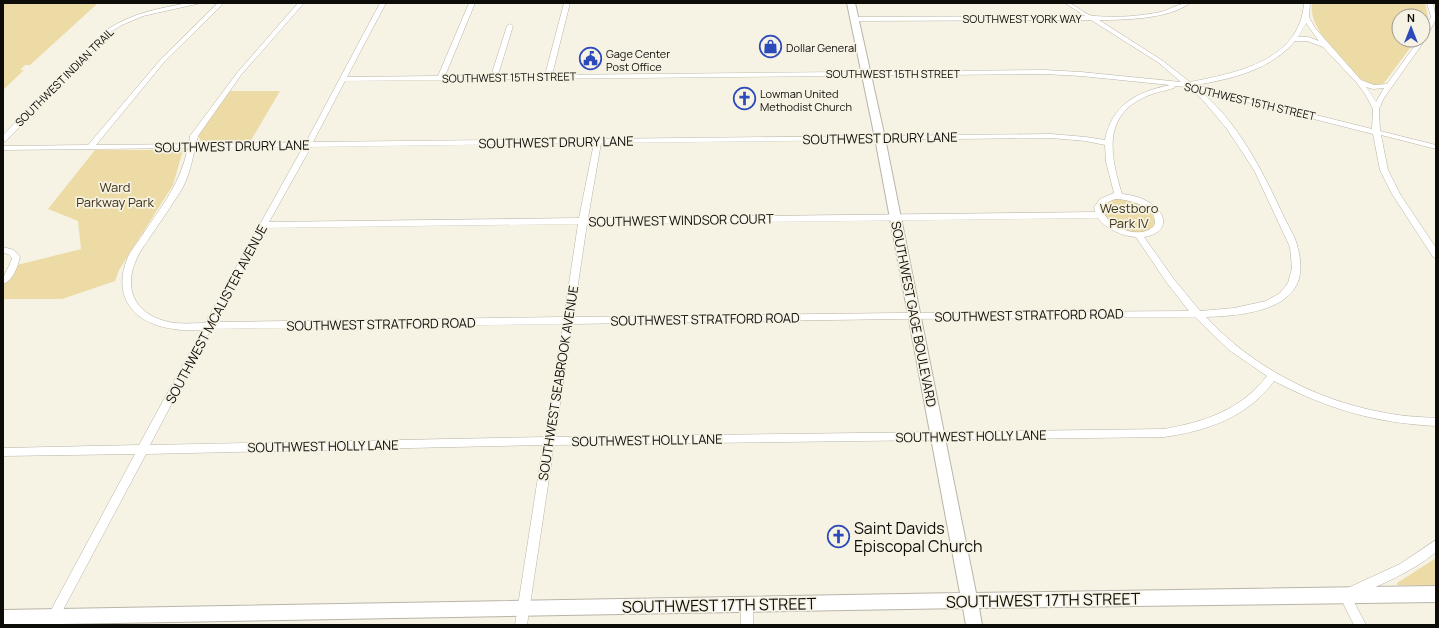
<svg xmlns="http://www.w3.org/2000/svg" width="1439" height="628" font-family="Manrope,sans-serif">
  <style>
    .green { fill: #eddba5 }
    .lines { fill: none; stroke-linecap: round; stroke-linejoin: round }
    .minor-casing { stroke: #b9b4a7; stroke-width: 1 }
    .secondary-casing { stroke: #b9b4a7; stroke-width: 2 }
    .minor { fill: #fff; fill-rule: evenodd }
    .secondary { fill: #fff; fill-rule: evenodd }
    .labels { text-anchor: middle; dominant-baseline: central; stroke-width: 3.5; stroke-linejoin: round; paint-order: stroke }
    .far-street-label { font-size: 11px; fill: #0e0c08; stroke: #f6f2e4 }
    .far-poi-label { font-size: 11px; fill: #0e0c08; stroke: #f6f2e4; text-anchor: start }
    .street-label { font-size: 13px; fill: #0e0c08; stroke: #f6f2e4 }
    .park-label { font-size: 13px; fill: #3c3215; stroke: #f6f2e4 }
    .near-poi-label { font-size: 16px; fill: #0e0c08; stroke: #f6f2e4; text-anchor: start }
    .near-street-label { font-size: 16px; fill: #0e0c08; stroke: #f6f2e4 }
  </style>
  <rect width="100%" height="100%" fill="#f6f2e4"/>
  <g class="green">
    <polygon points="3,3 98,3 30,65 25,65 20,70 24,70 3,90"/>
    <path d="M1312,3H1425L1428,17L1423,30V16H1399V40H1416L1384,83C1378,87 1370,85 1364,81C1354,76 1322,38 1317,27C1313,19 1311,12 1312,3Z"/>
    <polygon points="230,91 280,91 250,142 201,141 198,136 199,133"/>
    <polygon points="95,150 183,150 173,185 119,270 115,281 62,299 3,299 3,285 17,265 81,249 78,221 48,209"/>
    <path d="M1116,198C1122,199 1131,199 1137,202C1153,209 1166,230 1138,232C1120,233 1083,211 1116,198Z"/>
    <polygon points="1436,558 1436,586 1397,585 1397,583"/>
  </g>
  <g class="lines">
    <defs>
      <g id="minor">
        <path d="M188,3H201L143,16L122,25L112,31L6,141H3V135L108,29C133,13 160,8 188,3Z"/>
        <path d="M218,3H224L165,61L96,145L189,144L190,136L237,73L298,3H304L241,75L198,136L196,144L306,142L380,3H386L347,77L438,76L469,3H475L445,76H491L507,26L510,24L513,26L498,75H545L564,3H570L552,75L1044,70L1081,72L1181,82L1159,63L1091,20L854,21L851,19L854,17L1085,16L1065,3C1077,3 1084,16 1095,16C1117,18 1140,16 1161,12C1171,9 1179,3 1190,3C1169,19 1125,20 1099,20L1163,61L1190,82C1236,73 1300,61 1304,3H1310L1309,17L1315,28L1361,80L1374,85L1387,84L1419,40H1423V32L1431,17L1427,3H1433L1436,19L1425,40L1384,98L1379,109L1380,131L1436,145V149L1381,135L1388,170L1400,194L1436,248V258L1433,257L1392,194L1380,170L1373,134L1199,90C1238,122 1262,170 1283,215C1288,226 1296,237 1298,249C1301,260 1302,273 1297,284C1284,313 1233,316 1206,317C1251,366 1316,400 1381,412C1399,416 1418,417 1436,418V426C1375,423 1328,409 1274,381C1248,417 1207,431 1164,437L554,445L527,625H515L543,445L146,454L55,625H43L135,454L3,456V448L139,445L202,330C193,330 183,331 174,329C134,324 111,297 128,257C132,248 140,240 145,231C165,202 180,183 188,148L3,150V146L88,145L161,59ZM1306,23L1319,41L1308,37H1298ZM1295,41H1307L1323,47L1357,83L1365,94L1373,109L1372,129L1196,85C1231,79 1271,70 1295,41ZM1044,74L1081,76L1170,85C1137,92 1112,104 1105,140L1086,137L1051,134L313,142L345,81ZM1175,86L1187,87L1201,98L1227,129L1254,170L1290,247L1292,268L1288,283L1280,293L1266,301L1234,308L1200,311L1173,278L1144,237C1168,233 1169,215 1150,203C1141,197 1132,195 1122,194C1110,155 1102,115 1147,96C1156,92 1165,91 1174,88ZM1366,87L1373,89L1384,88L1376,102ZM1051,138L1086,141L1105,145L1106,162L1114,193L1100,199L1094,207L1095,212L588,218L601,143ZM594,143L579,218L269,222L311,147ZM303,147L205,323C195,323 185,324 175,323C138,318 121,292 137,258C140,250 146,244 150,237C161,221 172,205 182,189C189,176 192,162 195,148ZM1115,199C1128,199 1161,207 1154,226C1140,241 1105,227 1102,207L1106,203ZM1098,218C1106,229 1122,236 1136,237L1167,283L1189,311L898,313L573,317L587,224ZM578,224L564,317L215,322L266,228ZM1195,317L1229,350L1267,376C1241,410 1204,422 1164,429L555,437L572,324L898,319ZM563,324L545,437L150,445L211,329Z"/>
        <path d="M3,247L14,250L20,257C18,266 13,281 3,284C3,272 9,269 12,258L8,254L3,253Z"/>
        <path d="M1436,540V552C1411,573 1381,584 1352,598L1366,625H1354L1339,595L1341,591L1400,564Z"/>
        <polygon points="747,599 751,601 753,605 753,625 741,625 741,605 743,601"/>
      </g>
      <polygon id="secondary" points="847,3 855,3 885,138 976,593 1436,586 1436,602 979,608 982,625 966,625 963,608 3,625 3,610 960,593 875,138"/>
    </defs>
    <use href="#minor" class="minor-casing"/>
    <use href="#secondary" class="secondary-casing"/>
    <use href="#minor" class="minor"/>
    <use href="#secondary" class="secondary"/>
  </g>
  <defs>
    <symbol id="shop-ring" viewBox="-11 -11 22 22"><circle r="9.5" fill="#f6f2e4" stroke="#2c4aba" stroke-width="1.5"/><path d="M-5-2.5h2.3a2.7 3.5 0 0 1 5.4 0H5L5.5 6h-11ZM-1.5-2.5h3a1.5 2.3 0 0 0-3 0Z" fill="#2c4aba"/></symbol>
    <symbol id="civic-ring" viewBox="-11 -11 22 22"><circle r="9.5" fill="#f6f2e4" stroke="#2c4aba" stroke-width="1.5"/><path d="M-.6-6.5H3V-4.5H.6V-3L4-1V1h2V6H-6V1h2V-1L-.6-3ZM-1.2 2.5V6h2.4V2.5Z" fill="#2c4aba"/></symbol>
    <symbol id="church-ring" viewBox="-11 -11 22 22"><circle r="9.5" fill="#f6f2e4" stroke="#2c4aba" stroke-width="1.5"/><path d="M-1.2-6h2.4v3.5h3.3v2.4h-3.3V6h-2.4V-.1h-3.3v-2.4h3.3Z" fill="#2c4aba"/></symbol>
  </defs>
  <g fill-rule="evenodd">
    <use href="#shop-ring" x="758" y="34" width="25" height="25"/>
    <use href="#civic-ring" x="578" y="46" width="25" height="25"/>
    <use href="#church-ring" x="732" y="86" width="25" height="25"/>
    <use href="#church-ring" x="826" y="524" width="25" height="25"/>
  </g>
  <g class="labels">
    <g class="far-street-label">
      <text x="1022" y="18">SOUTHWEST YORK WAY</text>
      <text x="893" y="73">SOUTHWEST 15TH STREET</text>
      <text transform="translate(64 77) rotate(-45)">SOUTHWEST INDIAN TRAIL</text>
      <text transform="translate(509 77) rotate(-1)">SOUTHWEST 15TH STREET</text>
      <text transform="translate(1250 101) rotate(13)">SOUTHWEST 15TH STREET</text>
    </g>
    <g class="far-poi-label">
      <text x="786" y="47">Dollar General</text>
      <text x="606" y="53">Gage Center<tspan x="606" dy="13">Post Office</tspan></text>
      <text x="760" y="93">Lowman United<tspan x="760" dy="13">Methodist Church</tspan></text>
    </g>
    <g class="street-label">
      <text transform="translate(880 138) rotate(-1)">SOUTHWEST DRURY LANE</text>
      <text transform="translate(556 142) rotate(-1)">SOUTHWEST DRURY LANE</text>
      <text transform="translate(232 146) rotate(-1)">SOUTHWEST DRURY LANE</text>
      <text transform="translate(681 220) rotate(-1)">SOUTHWEST WINDSOR COURT</text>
      <text transform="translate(216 314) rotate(-62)">SOUTHWEST MCALISTER AVENUE</text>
      <text transform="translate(914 314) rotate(79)">SOUTHWEST GAGE BOULEVARD</text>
      <text transform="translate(1029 315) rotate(-1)">SOUTHWEST STRATFORD ROAD</text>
      <text transform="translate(705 319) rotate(-1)">SOUTHWEST STRATFORD ROAD</text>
      <text transform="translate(381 324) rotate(-1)">SOUTHWEST STRATFORD ROAD</text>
      <text transform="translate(558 383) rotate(-81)">SOUTHWEST SEABROOK AVENUE</text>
      <text transform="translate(971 436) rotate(-1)">SOUTHWEST HOLLY LANE</text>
      <text transform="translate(647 440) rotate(-1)">SOUTHWEST HOLLY LANE</text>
      <text transform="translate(323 446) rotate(-1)">SOUTHWEST HOLLY LANE</text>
    </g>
    <g class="park-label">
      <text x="115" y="187">Ward<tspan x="115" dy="15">Parkway Park</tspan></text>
      <text x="1129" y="208">Westboro<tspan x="1129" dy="15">Park IV</tspan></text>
    </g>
    <g class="near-poi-label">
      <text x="854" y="528">Saint Davids<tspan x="854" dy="18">Episcopal Church</tspan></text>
    </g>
    <g class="near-street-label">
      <text transform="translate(1043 600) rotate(-1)">SOUTHWEST 17TH STREET</text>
      <text transform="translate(719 605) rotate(-1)">SOUTHWEST 17TH STREET</text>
    </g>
  </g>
  <rect width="1439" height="628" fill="none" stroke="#0e0c08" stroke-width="8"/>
  <g transform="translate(1411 28)"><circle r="19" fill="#f6f2e4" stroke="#99968c"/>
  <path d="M0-3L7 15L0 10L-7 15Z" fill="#2c4aba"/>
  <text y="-6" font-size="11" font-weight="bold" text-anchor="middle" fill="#0e0c08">N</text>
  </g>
</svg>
